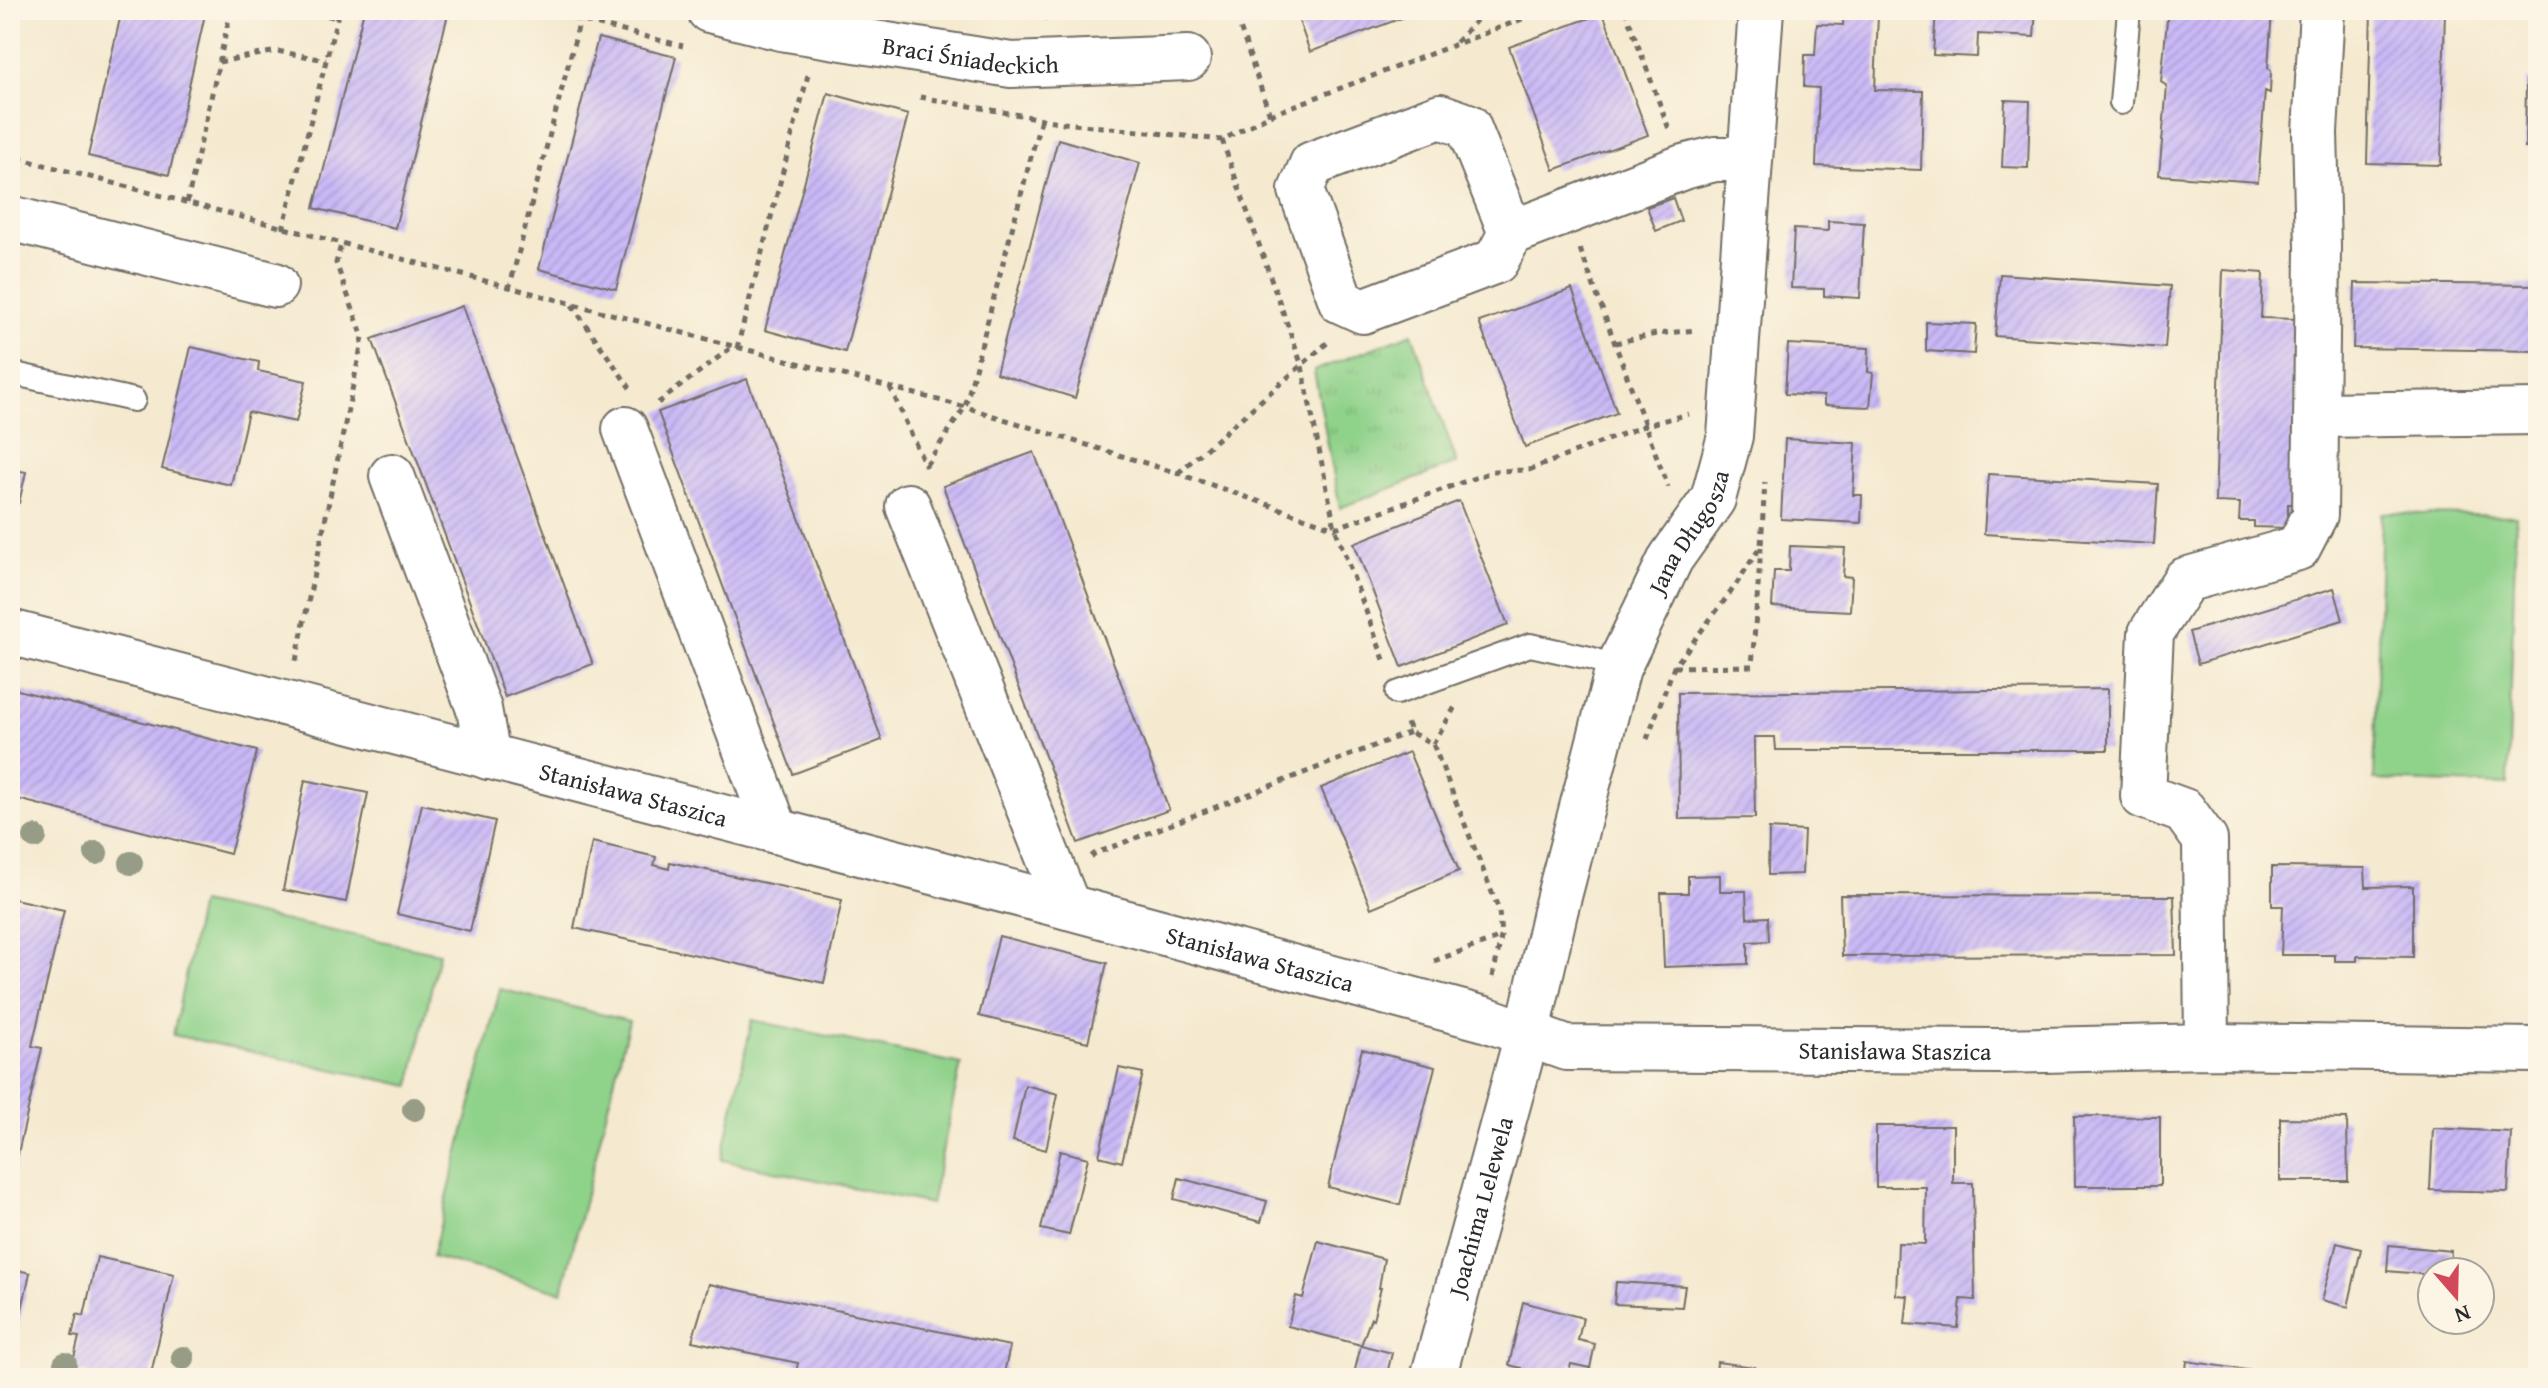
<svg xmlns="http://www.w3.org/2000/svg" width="2548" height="1388" font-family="'Gentium Book Plus',serif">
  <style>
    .grass { fill: #8fd28a; stroke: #5d7e5a; stroke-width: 2 }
    .park { fill: url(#park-tufts); stroke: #5d7e5a; stroke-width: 2 }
    .building { fill: url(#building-hatch) }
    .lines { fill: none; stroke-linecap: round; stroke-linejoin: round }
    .lane-casing { stroke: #726e65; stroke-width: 26 }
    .street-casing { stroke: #726e65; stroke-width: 48 }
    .path { stroke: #726e65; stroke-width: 5; stroke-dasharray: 6 6; stroke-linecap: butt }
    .lane { stroke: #fff; stroke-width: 22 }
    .street { stroke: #fff; stroke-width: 44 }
    .tree { fill: #969c85 }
    .labels { text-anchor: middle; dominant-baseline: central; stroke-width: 6; stroke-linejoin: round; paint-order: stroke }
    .street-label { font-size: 24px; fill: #2b2b2b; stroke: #fcf5e5 }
  </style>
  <defs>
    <pattern id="park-tufts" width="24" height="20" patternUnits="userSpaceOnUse" patternTransform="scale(2)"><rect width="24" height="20" fill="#8fd28a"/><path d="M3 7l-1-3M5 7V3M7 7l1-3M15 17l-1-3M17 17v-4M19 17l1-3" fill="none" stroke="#7cb477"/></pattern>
    <pattern id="building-hatch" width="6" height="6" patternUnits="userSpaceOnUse" patternTransform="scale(2)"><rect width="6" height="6" fill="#c9b8f6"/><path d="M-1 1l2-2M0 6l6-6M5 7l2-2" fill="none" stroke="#ad9ed3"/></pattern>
  </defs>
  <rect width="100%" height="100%" fill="#fcf5e5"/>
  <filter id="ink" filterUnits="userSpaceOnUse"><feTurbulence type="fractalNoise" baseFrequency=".0125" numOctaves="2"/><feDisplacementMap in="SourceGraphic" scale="16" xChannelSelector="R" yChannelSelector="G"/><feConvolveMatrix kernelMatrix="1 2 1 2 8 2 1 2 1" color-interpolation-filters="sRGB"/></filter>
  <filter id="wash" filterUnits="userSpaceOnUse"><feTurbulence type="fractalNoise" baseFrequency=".006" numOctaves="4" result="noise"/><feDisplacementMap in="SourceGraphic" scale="32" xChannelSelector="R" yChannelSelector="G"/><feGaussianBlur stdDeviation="1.8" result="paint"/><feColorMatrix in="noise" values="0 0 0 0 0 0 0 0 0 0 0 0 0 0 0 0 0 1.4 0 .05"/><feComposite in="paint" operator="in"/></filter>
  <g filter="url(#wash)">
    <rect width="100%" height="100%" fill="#f5ead0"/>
    <g class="grass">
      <polygon points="2382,513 2516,516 2508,785 2374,780"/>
      <polygon points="200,903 439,953 410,1086 173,1035"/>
      <polygon points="500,989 629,1021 562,1292 432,1257"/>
      <polygon points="752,1020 961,1064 931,1204 722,1160"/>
    </g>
    <polygon class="park" points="1412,333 1457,463 1340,508 1314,371"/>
    <g id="blocks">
      <g class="building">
        <polygon points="122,10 206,10 169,175 88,156"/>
        <polygon points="364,10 449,10 395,228 314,208"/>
        <polygon points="1295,10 1399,10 1402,18 1310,52"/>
        <polygon points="1936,10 2036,10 2034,37 1978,34 1977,57 1933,55"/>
        <polygon points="2168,10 2272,10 2268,68 2271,70 2270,93 2265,91 2258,182 2159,175 2167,86 2161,82"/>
        <polygon points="2371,10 2445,10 2441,165 2367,163"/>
        <polygon points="1603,13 1648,135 1554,170 1509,47"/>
        <polygon points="1844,13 1878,14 1875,90 1923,91 1921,170 1816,166 1819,88 1804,87 1805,55 1815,55 1817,24 1843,25"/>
        <polygon points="598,38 676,57 616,289 539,269"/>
        <polygon points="2526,80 2538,80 2538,148 2525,148"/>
        <polygon points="828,93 908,115 845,352 765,330"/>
        <polygon points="2005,100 2030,101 2028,168 2002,167"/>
        <polygon points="1058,139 1140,163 1075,398 996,373"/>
        <polygon points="1673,198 1681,221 1656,231 1647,207"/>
        <polygon points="1828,221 1864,223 1860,298 1824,296 1824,289 1791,288 1794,229 1828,231"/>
        <polygon points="2223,270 2263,273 2261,318 2300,319 2293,504 2288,504 2288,528 2254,527 2254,521 2239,521 2240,503 2215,502"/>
        <polygon points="2000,274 2170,286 2165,348 1995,336"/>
        <polygon points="2355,283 2538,285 2538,351 2353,348"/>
        <polygon points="1572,289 1617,413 1525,447 1479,322"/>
        <polygon points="462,306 593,664 505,697 372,339"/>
        <polygon points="1926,322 1976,324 1974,354 1926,351"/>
        <polygon points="1788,344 1869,348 1868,372 1873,373 1870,407 1824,405 1824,396 1785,394"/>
        <polygon points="191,347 259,362 258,371 306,381 296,422 248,412 231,485 162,469"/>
        <polygon points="747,379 882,740 793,774 658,412"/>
        <polygon points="1785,439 1856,443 1853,495 1862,495 1861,523 1781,519"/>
        <polygon points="1034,452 1169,810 1078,843 943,486"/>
        <polygon points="10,469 26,472 19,503 10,502"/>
        <polygon points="1988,474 2158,484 2154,544 1984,534"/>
        <polygon points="1459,501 1508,625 1402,667 1354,543"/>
        <polygon points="1790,546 1845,548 1843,576 1852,577 1850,611 1772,607 1774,571 1789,571"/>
        <polygon points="2334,588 2343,620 2198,664 2189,632"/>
        <polygon points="10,688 257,751 230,854 10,797"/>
        <polygon points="2108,689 2108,750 1776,750 1775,737 1754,737 1755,818 1679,819 1678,693"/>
        <polygon points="1409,752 1459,871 1371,908 1321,788"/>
        <polygon points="305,780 368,793 346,902 283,890"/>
        <polygon points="422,804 495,821 470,931 397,914"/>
        <polygon points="1769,829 1804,831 1802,874 1768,875"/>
        <polygon points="592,842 656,857 654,865 669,869 670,862 842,900 824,983 574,928"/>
        <polygon points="2272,867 2365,868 2366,887 2413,886 2413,957 2357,956 2357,961 2335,961 2335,955 2281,955 2283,906 2272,906"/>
        <polygon points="1720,875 1720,891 1746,891 1747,918 1768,917 1769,941 1748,942 1748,964 1664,967 1661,893 1688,893 1688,876"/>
        <polygon points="1840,895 2174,896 2176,955 1842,956"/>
        <polygon points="10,898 64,910 32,1046 42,1048 11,1184"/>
        <polygon points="999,936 1107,963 1088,1042 979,1016"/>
        <polygon points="1362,1049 1435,1067 1400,1205 1328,1187"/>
        <polygon points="1119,1068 1143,1073 1122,1162 1099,1156"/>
        <polygon points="1025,1085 1058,1094 1046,1150 1013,1141"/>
        <polygon points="2074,1116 2160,1117 2160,1186 2075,1186"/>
        <polygon points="2280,1118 2347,1119 2348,1181 2280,1181"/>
        <polygon points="1876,1126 1953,1126 1953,1183 1973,1183 1975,1300 1961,1299 1958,1328 1905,1324 1908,1296 1896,1295 1898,1243 1925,1244 1926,1187 1876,1187"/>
        <polygon points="2433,1128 2511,1132 2508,1192 2430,1190"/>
        <polygon points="1060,1151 1088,1158 1069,1235 1041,1229"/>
        <polygon points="1179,1178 1267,1201 1261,1222 1174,1199"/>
        <polygon points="1318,1241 1384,1259 1379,1288 1381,1288 1373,1319 1371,1318 1361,1345 1288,1326 1296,1296 1303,1298"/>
        <polygon points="2337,1243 2361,1249 2348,1307 2322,1300"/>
        <polygon points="2389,1245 2451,1251 2449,1272 2432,1272 2432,1275 2387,1271"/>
        <polygon points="97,1257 174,1274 150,1378 105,1378 71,1370 79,1337 72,1336 77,1314 84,1316"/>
        <polygon points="10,1268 30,1273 11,1359 10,1359"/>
        <polygon points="1616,1282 1685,1286 1682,1307 1614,1304"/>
        <polygon points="709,1284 1010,1346 1003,1378 795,1378 798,1363 692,1341"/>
        <polygon points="1523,1302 1583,1318 1578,1340 1595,1344 1590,1368 1571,1364 1567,1378 1519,1378 1521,1368 1509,1365"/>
        <polygon points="1361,1345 1392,1353 1386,1378 1353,1378"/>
        <polygon points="2187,1361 2273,1374 2272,1378 2185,1378"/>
        <polygon points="1717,1362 1755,1367 1753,1378 1716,1378"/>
      </g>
    </g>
  </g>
  <g filter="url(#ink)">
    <use href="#blocks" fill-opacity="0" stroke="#726e65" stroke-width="2"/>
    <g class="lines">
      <defs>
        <g id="lane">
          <polyline points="2121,103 2129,10"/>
          <polyline points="10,373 134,400"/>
          <polyline points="1397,693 1530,645 1590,658 1618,668"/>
        </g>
        <g id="street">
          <path id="s1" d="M709,10L781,28L1011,65L1188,58"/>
          <polyline points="10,218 275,285"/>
          <polyline points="1511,233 1496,261 1363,311 1341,301 1301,190 1312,164 1440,116 1468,126 1511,233 1683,167 1715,159 1750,159"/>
          <polyline points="2318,415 2538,412"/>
          <polyline points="625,429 776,831"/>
          <polyline points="392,476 479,709 488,757"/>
          <polyline points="908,506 1068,907"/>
          <path id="s2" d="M10,632L1068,907L1485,1019L1566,1048L1999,1051L2207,1046L2538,1050"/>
          <polyline points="2207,1046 2205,840 2184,811 2143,796 2151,633 2185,580 2298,548 2315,515 2318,247 2315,132 2322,10"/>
          <path id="s3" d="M1433,1378L1527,1035L1555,912L1618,668L1671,558L1713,499L1730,436L1761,10"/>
        </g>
      </defs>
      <use href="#lane" class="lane-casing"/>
      <use href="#street" class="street-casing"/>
      <g class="path">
        <polyline points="304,10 337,18"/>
        <polyline points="539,10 683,46"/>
        <polyline points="1039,10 1043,19 1046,19"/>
        <polyline points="1625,10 1669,129"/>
        <polyline points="1064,17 1085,10"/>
        <polyline points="1456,42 1486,10"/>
        <polyline points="219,62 277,51 326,60"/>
        <polyline points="920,97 1064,123 1222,140 1270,115 1234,10"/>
        <polyline points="1270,115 1546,10"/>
        <polyline points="1222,140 1302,366 1335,528 1386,665"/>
        <polyline points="18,158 965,407 1177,473 1335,528 1494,471 1529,470 1646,425 1689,414"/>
        <polyline points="187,203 231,10"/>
        <polyline points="283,229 339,10"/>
        <polyline points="1580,249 1668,487"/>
        <polyline points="509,289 580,20"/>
        <polyline points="572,305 630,388"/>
        <polyline points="1615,343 1656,334 1697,330"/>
        <polyline points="737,348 808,75"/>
        <polyline points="890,387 926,467"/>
        <polyline points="658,403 732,347"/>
        <polyline points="926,465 965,407 1041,119"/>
        <polyline points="1178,473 1327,343"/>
        <polyline points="296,661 363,337 336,263 341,245"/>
        <polyline points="1674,667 1752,666 1761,547"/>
        <polyline points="1407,723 1410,732 1433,744 1499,910 1501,937 1493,977"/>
        <polyline points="1647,739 1674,667 1733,589 1761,546 1765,482"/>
        <polyline points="1433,744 1455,707"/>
        <polyline points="1091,857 1094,854 1410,732"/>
        <polyline points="1434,961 1501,937"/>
      </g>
      <use href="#lane" class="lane"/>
      <use href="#street" class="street"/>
    </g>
    <g class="tree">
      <circle cx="35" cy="837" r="12"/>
      <circle cx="96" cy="853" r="12"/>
      <circle cx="131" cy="863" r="12"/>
      <circle cx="414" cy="1109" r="12"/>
      <circle cx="183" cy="1358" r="12"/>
      <circle cx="65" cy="1364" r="12"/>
    </g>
  </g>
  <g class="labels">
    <g class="street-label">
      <text stroke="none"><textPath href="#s1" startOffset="266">Braci Śniadeckich</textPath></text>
      <text stroke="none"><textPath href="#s3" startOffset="888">Jana Długosza</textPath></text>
      <text stroke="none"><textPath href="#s2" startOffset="644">Stanisława Staszica</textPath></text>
      <text stroke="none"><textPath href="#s2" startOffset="1292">Stanisława Staszica</textPath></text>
      <text stroke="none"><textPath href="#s2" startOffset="1940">Stanisława Staszica</textPath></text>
      <text stroke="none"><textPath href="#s3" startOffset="178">Joachima Lelewela</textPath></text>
    </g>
  </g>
  <rect width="2548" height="1388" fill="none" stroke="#fcf5e5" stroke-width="40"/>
  <g transform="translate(2456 1296) rotate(160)"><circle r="38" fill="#fcf5e5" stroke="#a8a49b" stroke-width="2"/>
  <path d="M0-6L14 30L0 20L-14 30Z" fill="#d1495b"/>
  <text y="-12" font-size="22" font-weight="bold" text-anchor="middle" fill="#2b2b2b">N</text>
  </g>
</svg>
